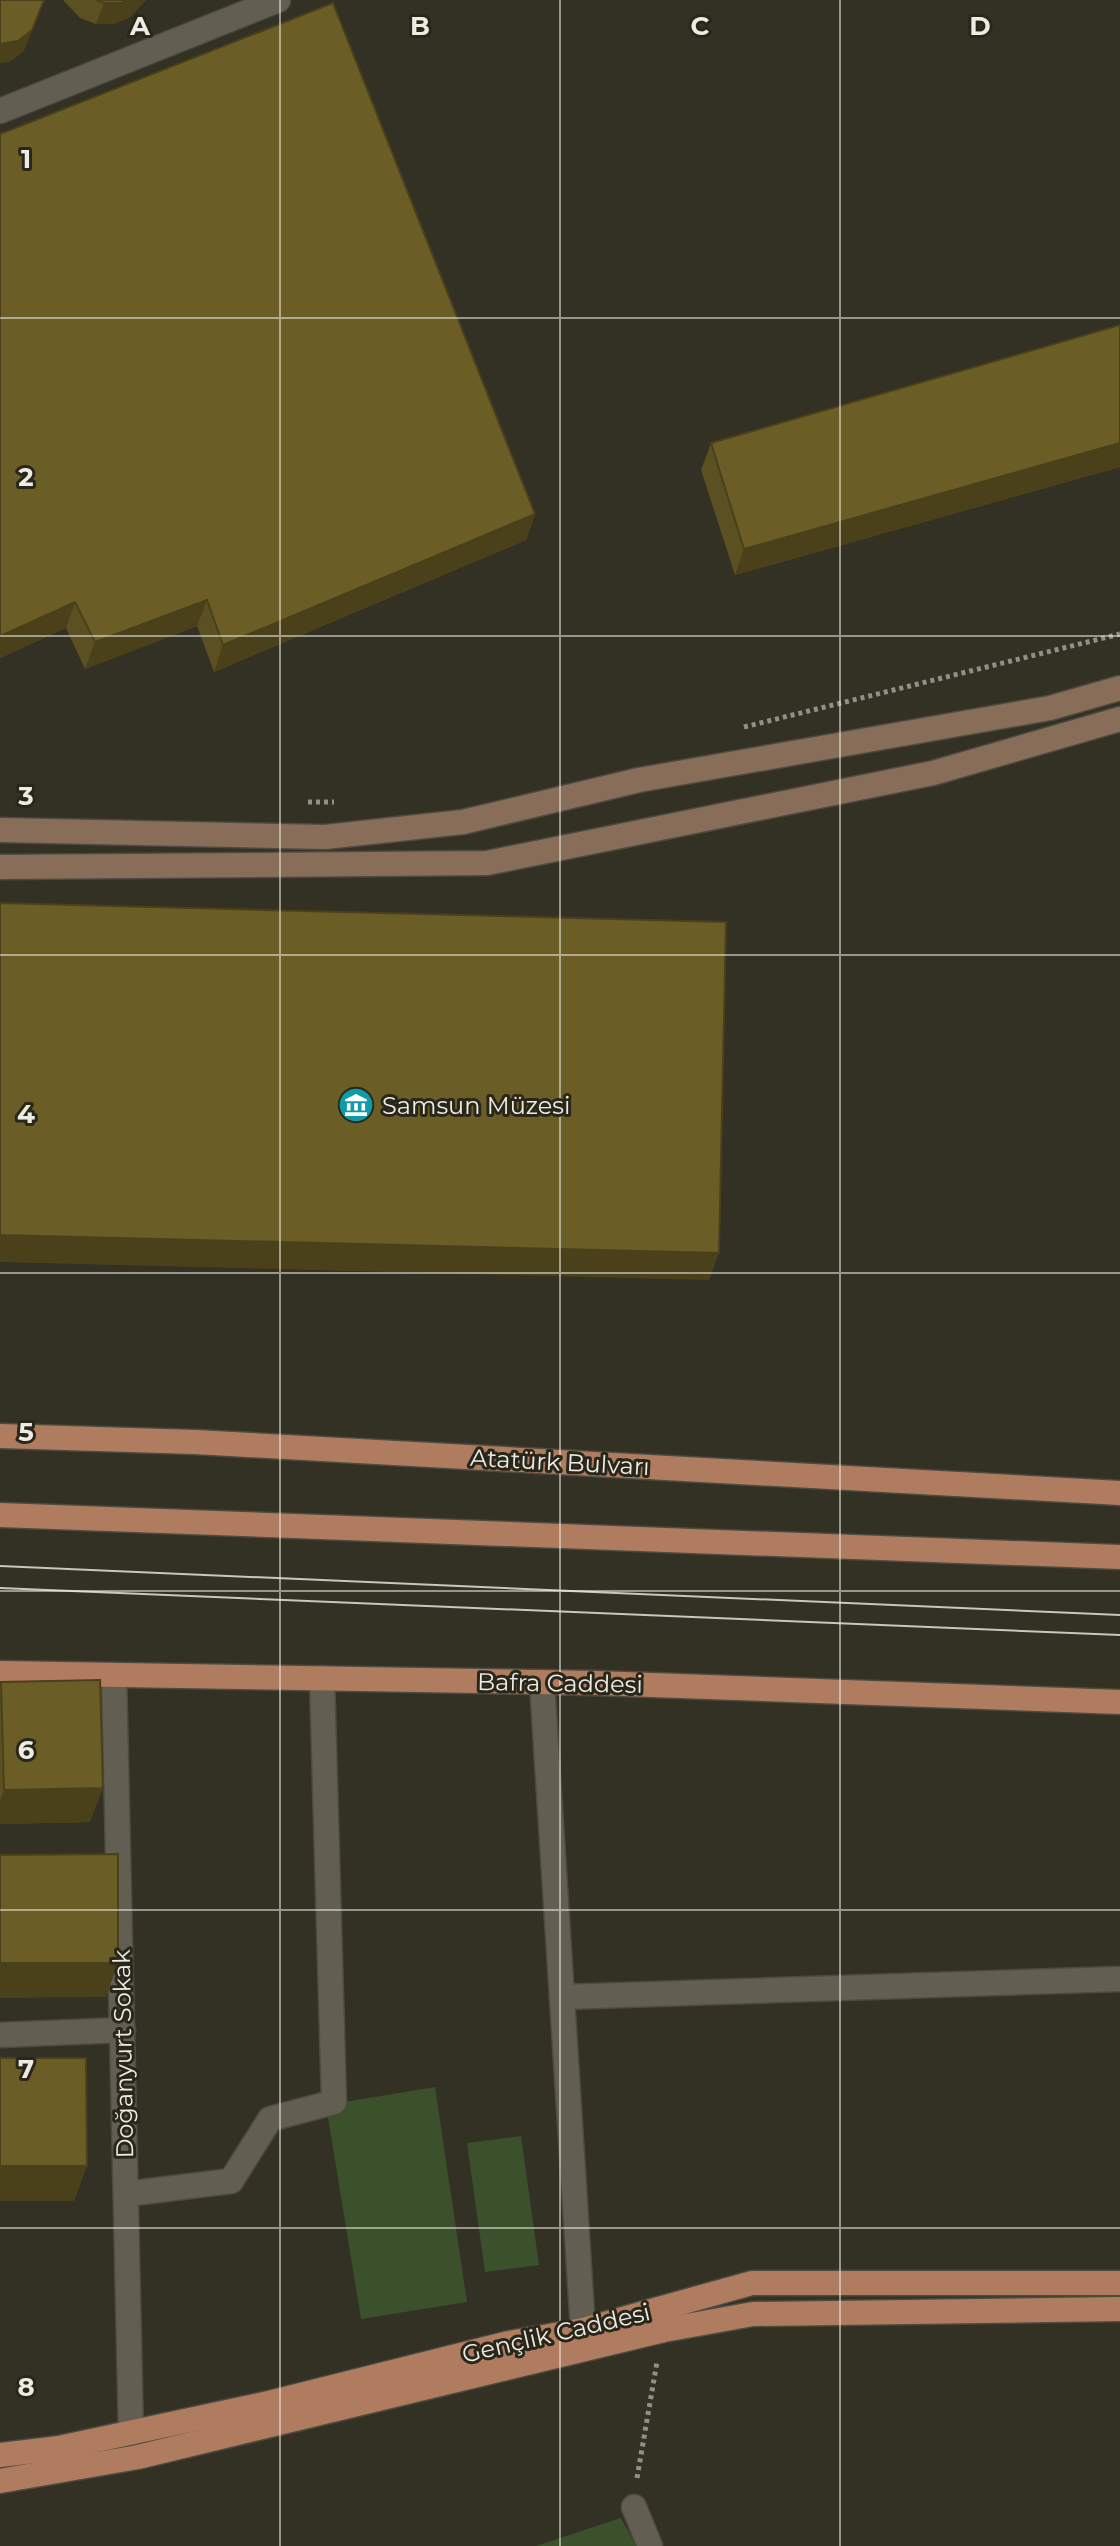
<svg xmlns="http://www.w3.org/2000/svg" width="1120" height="2546" font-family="Montserrat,sans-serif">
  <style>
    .green { fill: #3a512b }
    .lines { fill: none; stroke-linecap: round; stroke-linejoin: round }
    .street-casing { stroke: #4d4b40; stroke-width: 27 }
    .secondary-casing { stroke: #4d4b40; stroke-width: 27 }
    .primary-casing { stroke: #4d4b40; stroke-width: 27 }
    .path { stroke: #929086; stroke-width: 5; stroke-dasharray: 4 4; stroke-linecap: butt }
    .street { stroke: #625f52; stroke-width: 24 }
    .secondary { stroke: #886d59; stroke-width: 24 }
    .primary { stroke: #af7c60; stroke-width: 24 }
    .tram { stroke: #c9c7bf; stroke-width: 2 }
    .wall { fill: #5b5021 }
    .shaded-wall { fill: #4a411b }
    .building { fill: #6a5d26; stroke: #4a411b; stroke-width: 2 }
    .grid { fill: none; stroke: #edebe4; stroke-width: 2; stroke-opacity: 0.55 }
    .labels { text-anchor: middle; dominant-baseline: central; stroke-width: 6; stroke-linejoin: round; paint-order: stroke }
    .poi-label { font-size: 24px; fill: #edebe4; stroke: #29261a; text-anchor: start }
    .street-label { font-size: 24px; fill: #edebe4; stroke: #29261a }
    .grid-label { font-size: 26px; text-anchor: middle; font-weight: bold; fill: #edebe4; stroke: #29261a; stroke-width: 6; stroke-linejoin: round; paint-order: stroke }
  </style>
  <rect width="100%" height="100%" fill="#333024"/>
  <g class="green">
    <polygon points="435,2087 467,2302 361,2319 326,2105"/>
    <polygon points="521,2136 539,2265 485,2272 467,2143"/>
    <polygon points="621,2518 636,2546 536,2546"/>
  </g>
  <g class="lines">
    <defs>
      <g id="street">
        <polyline points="0,111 278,0"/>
        <polyline points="114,1675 131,2433"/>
        <polyline points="542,1682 583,2330"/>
        <polyline points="562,1997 1120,1979"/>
        <polyline points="0,2035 123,2030"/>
        <polyline points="126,2194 231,2181 270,2119 334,2102 322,1678"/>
        <polyline points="634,2507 650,2546"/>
      </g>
      <g id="secondary">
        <polyline points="0,830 325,837 463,822 639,780 1050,708 1120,688"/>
        <polyline points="0,867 487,863 933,773 1120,719"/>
      </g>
      <g id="primary">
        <polyline points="0,1436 195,1442 1120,1493"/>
        <polyline points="0,1515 1120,1557"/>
        <polyline points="0,1673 596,1683 1120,1702"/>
        <polyline points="0,2455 59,2448 269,2403 509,2343 583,2330 752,2283 1120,2283"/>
        <polyline points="0,2481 138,2457 664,2330 753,2314 1120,2309"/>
      </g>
    </defs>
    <use href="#street" class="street-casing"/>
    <use href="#secondary" class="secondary-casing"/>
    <use href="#primary" class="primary-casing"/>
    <g class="path">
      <polyline points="744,727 1120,634"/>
      <polyline points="308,802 334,802"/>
      <polyline points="637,2478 657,2362"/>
    </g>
    <use href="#street" class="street"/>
    <use href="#secondary" class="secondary"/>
    <use href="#primary" class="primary"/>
    <g class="tram">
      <polyline points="0,1566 1120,1615"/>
      <polyline points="0,1588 1120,1635"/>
    </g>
  </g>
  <g class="wall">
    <polygon points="63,0 146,0 129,18 113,24 96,24 80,18"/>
    <polygon points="0,134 535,514 526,540 214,672 197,626 85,669 66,628 0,658"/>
    <polygon points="1120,325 1120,467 735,575 701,470 711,443"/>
    <polygon points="1,1682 90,1822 0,1824 0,1686"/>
  </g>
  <g class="shaded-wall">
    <polygon points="44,0 24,51 10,62 0,63 0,44"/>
    <polygon points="130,0 146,0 129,18 113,24 96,24 104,3"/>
    <polygon points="1120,443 1120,467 735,575 744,549"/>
    <polygon points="535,514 526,540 214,672 223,645"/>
    <polygon points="207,600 197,626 85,669 95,642"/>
    <polygon points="75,602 66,628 0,658 0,636"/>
    <polygon points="0,1235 719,1253 709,1280 0,1262"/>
    <polygon points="103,1788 90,1822 0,1824 0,1801 4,1790"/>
    <polygon points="0,1963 118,1963 106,1997 0,1998"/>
    <polygon points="0,2166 87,2166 74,2201 0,2201"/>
  </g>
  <g class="building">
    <polygon points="0,0 44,0 32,30 18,41 0,44"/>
    <polygon points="96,0 130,0 121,3 104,3"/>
    <polygon points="333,3 535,514 223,645 207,600 95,642 75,602 0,636 0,134"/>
    <polygon points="1120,325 1120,443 744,549 711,443"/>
    <polygon points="0,903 726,922 719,1253 0,1235"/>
    <polygon points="100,1680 103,1788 4,1790 1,1682"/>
    <polygon points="118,1854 118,1963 0,1963 0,1855"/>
    <polygon points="0,2058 86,2058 87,2166 0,2166"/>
  </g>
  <path class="grid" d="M280,0V2546M560,0V2546M840,0V2546M0,318H1120M0,636H1120M0,955H1120M0,1273H1120M0,1591H1120M0,1910H1120M0,2228H1120"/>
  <defs>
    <symbol id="museum-disc" viewBox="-11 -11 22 22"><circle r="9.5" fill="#0f9aa8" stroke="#29261a"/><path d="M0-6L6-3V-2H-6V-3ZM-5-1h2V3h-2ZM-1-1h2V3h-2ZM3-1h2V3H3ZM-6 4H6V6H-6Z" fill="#fff"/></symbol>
  </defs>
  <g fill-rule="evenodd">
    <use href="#museum-disc" x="336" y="1085" width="40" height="40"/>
  </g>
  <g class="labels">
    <g class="poi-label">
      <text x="382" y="1105">Samsun Müzesi</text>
    </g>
    <g class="street-label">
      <text transform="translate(560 1462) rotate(3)">Atatürk Bulvarı</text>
      <text transform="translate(560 1683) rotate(1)">Bafra Caddesi</text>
      <text transform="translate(123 2054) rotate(-91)">Doğanyurt Sokak</text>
      <text transform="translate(556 2333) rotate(-13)">Gençlik Caddesi</text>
    </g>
  </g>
  <g class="grid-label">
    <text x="140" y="35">A</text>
    <text x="420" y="35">B</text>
    <text x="700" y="35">C</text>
    <text x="980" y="35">D</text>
    <text x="26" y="168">1</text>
    <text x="26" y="486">2</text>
    <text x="26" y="805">3</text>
    <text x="26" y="1123">4</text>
    <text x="26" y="1441">5</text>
    <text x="26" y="1759">6</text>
    <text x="26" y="2078">7</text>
    <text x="26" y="2396">8</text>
  </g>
</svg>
